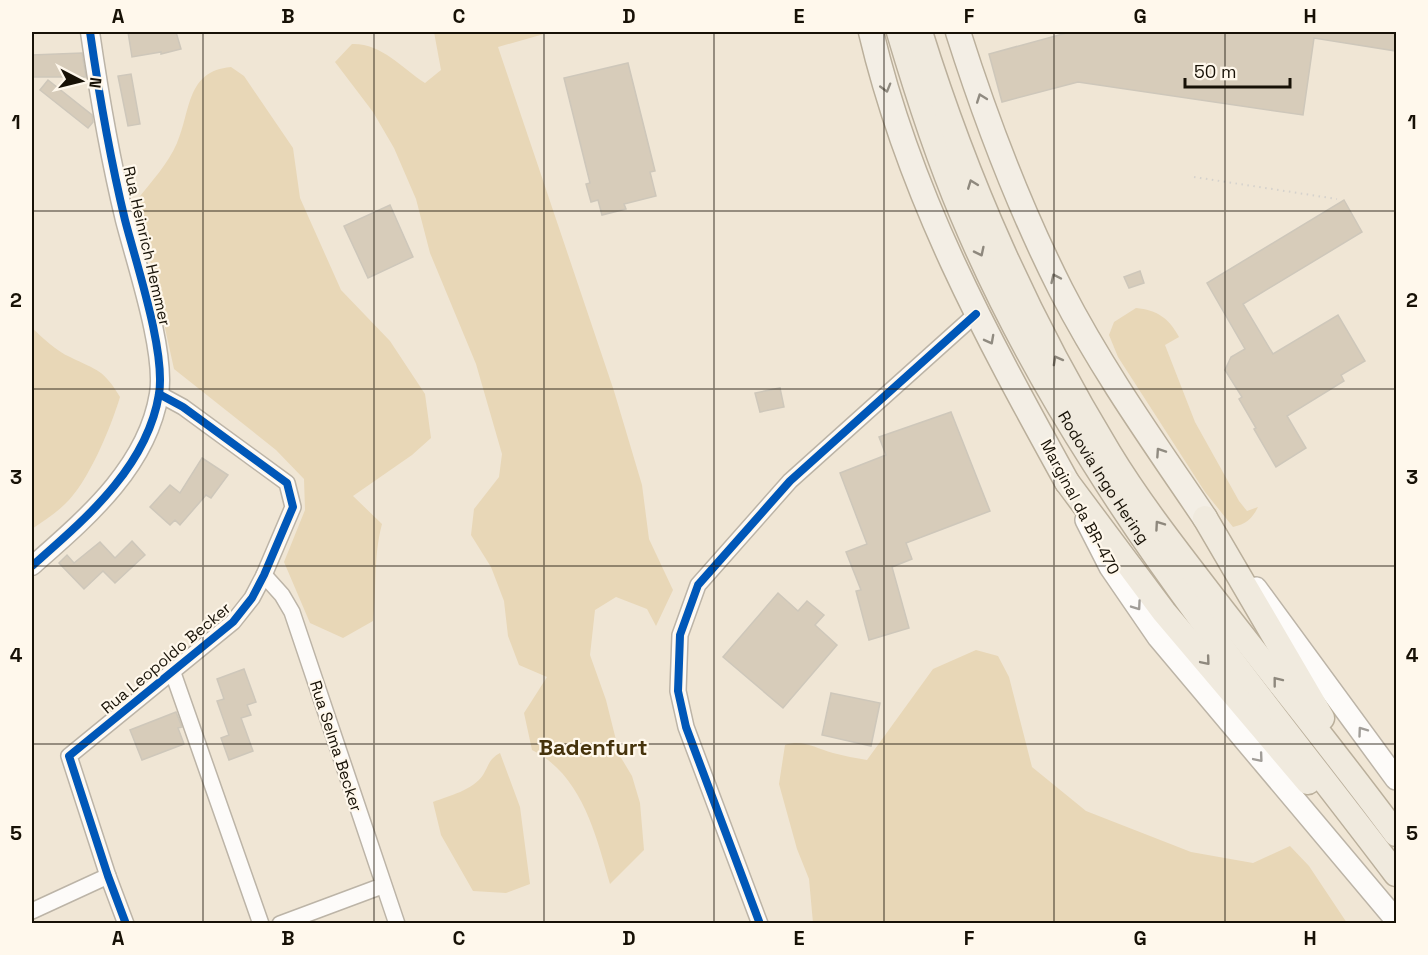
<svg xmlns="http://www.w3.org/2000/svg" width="1428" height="955" font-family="'Space Grotesk',sans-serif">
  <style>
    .green { fill: #e8d7b7 }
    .building { fill: #d7ccba; stroke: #cec7ba; stroke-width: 1.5 }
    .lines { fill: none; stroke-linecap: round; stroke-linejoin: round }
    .minor-casing { stroke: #bcb4a7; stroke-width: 18 }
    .tertiary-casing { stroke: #bcb4a7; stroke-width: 21 }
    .secondary-casing { stroke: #bcb4a7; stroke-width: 24 }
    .primary-casing { stroke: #baaf9b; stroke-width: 27 }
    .trunk-casing { stroke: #baaf9b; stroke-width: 27 }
    .path { stroke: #d5d2cd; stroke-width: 2; stroke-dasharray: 1.5 4.5; stroke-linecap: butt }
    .minor { stroke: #fdfbf9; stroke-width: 15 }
    .tertiary { stroke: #fdfbf9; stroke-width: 18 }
    .secondary { stroke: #fdfbf9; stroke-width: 21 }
    .primary { stroke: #f3eee5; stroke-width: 24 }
    .trunk { stroke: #f0eade; stroke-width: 24 }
    .cycleway-casing { stroke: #fff8ec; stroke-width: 11 }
    .cycleway { stroke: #0057b8; stroke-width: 8 }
    .oneway { stroke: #908b81 }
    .oneway2 { stroke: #8e887d }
    .oneway3 { stroke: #a19d98 }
    .grid { fill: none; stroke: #171106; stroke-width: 1.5; stroke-opacity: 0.55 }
    .labels { text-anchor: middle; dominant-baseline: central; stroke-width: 4.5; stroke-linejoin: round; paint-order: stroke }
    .street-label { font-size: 16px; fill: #171106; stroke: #fff8ec }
    .district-label { font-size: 22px; font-weight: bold; fill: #46330c; stroke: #fff8ec }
    .neatline { fill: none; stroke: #171106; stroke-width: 2 }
    .grid-label { font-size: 20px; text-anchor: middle; font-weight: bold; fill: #171106 }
  </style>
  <rect width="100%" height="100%" fill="#f0e6d5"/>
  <g class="green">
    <path d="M434,32H551L498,47L614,391L642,485L649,539L673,590L656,626L647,609L616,597L595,610L590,655L606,700L620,756L632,776L640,803L644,850L610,884C596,835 582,775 532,750L524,713L547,677L519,665L508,636L504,601L491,567L471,535L474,509L499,477L502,454L476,364L430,253L416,199L394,148L373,112L335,62L352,44C381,43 402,68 425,83L441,70Z"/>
    <path d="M231,67L244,76L293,148L300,198L341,290L390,341L425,394L431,438L412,455L353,496L382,524C373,558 377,587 373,621L343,638L310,623L284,562L305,510L304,479L276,450L174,369L137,200C151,182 168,164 177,143C191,111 186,71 231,67Z"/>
    <path d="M1136,308C1157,310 1169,318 1179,337L1165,345L1195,422L1239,501L1247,511L1258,507C1252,519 1246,524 1233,527L1205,492L1118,357L1109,335L1114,322Z"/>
    <path d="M32,328C43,338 56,351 70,357C98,371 103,369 120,397C111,427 88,483 65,504C55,514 43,521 32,529Z"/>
    <path d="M976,650L998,656L1009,677L1032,767L1086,811L1191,852L1253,863L1290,846L1309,866L1347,923H813L809,879L797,849L779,784L785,745C803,739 815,748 833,753C844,756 856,758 867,760L933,669Z"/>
    <path d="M500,753L520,807L530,884L506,893L473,891L441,835L433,802C449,796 473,790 483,775C489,765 489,759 500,753Z"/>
  </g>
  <g class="building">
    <polygon points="128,32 176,32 181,49 161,54 161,52 132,57"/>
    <polygon points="1070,32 1396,32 1396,51 1314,38 1303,115 1078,82 1002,102 989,54"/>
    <polygon points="82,53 86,77 32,77 32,55"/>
    <polygon points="628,63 655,171 650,172 656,196 624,204 626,209 602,215 598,200 591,202 586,184 590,183 564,78"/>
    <polygon points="131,74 140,124 128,126 118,76"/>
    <polygon points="48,80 92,115 93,122 88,128 40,90"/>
    <polygon points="1344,200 1362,232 1243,304 1273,354 1338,315 1365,361 1341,375 1344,381 1287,416 1306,448 1276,467 1254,429 1256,428 1239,399 1242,397 1225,370 1231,357 1245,349 1207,283"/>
    <polygon points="390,205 413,257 368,278 344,226"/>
    <polygon points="1140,271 1144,283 1129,288 1124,277"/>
    <polygon points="780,388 784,407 760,412 755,393"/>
    <polygon points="951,412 990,511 906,543 912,559 892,567 909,628 869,640 856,591 861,590 846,552 867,544 840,473 886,455 879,437"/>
    <polygon points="202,458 228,475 211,498 206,495 180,525 175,520 170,525 150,507 170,485 180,493"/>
    <polygon points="132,541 145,555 115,583 103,571 84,589 59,563 67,555 74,563 100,542 115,558"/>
    <polygon points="778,593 798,611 807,601 824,615 815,625 837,645 783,708 723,657"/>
    <polygon points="244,669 256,702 247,705 251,715 241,718 253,751 229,760 221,738 229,735 217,701 224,699 217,679"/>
    <polygon points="831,693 880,703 871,746 822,735"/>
    <polygon points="176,712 182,727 178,728 184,744 142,760 130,730"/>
  </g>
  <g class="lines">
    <defs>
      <g id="minor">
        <polyline points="264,575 282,595 292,612 397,924"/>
        <polyline points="173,673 261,924"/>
        <polyline points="32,911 108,876"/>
        <polyline points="126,924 108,876 69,756 233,622 252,598 264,575 293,507 287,483 183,407 159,394"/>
        <polyline points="280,924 382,886"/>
        <polyline points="760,924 686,727 678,691 680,635 698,585 790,481 976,314"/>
      </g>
      <path id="tertiary" d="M32,566C84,520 147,468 159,394C166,352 136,263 125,220C110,158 99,94 90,32"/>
      <g id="secondary">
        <polyline points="1086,520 1110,567 1158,637 1396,920"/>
        <polyline points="1256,588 1396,779"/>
      </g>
      <g id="primary">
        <path d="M871,32C910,197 986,335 1067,482"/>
        <path d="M958,32C986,120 1019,207 1061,290C1102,370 1155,444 1205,518"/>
      </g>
      <g id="trunk">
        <path id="s1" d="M899,32C917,93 937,155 962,214C998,300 1044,385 1094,463C1184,607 1294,739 1396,874"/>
        <path d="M920,32C967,182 1027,318 1109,453C1140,504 1178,552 1214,599C1274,677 1337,754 1396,834"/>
        <polyline points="1067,482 1164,612 1308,782"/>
        <polyline points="1205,518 1322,718"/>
      </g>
    </defs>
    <use href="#minor" class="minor-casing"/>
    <use href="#tertiary" class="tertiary-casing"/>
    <use href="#secondary" class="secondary-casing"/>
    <use href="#primary" class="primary-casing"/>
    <use href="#trunk" class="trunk-casing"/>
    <polyline class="path" points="1194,177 1337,199"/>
    <use href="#minor" class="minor"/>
    <use href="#tertiary" class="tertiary"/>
    <use href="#secondary" class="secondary"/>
    <use href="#primary" class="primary"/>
    <use href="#trunk" class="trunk"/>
    <defs>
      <g id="cycleway">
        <path d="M32,566C84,520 147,468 159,394C166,352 136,263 125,220C110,158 99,94 90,32"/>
        <polyline points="126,924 108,876 69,756 233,622 252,598 264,575 293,507 287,483 183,407 159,394"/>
        <polyline points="760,924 686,727 678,691 680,635 698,585 790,481 976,314"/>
      </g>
    </defs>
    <use href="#cycleway" class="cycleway-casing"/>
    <use href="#cycleway" class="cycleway"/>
  </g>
  <defs><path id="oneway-chevron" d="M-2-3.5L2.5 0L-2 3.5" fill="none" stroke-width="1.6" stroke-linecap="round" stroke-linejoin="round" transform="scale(1.5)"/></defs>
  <g class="oneway">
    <use href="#oneway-chevron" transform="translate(886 88) rotate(74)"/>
    <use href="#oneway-chevron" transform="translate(981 98) rotate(-110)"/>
    <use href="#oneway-chevron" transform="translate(1055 278) rotate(-115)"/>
    <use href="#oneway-chevron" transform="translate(990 340) rotate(62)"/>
    <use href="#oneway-chevron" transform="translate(1160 452) rotate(-124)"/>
  </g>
  <g class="oneway2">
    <use href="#oneway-chevron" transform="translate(972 184) rotate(-111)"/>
    <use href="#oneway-chevron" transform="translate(980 252) rotate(64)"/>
    <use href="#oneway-chevron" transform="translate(1057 360) rotate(-119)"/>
    <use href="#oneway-chevron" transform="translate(1159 525) rotate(-125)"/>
    <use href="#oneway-chevron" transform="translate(1206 661) rotate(50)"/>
    <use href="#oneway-chevron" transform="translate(1277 681) rotate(-128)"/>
  </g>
  <g class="oneway3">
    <use href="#oneway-chevron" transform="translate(1137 606) rotate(55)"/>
    <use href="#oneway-chevron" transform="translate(1362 731) rotate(-126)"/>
    <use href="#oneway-chevron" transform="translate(1259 758) rotate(50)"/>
  </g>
  <path class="grid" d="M203,32V924M374,32V924M544,32V924M714,32V924M884,32V924M1054,32V924M1225,32V924M32,211H1396M32,389H1396M32,566H1396M32,744H1396"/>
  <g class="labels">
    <g class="street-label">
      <text transform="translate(147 246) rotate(77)">Rua Heinrich Hemmer</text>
      <text stroke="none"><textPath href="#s1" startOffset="492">Rodovia Ingo Hering</textPath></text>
      <text transform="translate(1080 507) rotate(62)">Marginal da BR-470</text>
      <text transform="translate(166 658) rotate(-40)">Rua Leopoldo Becker</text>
      <text transform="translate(336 746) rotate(72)">Rua Selma Becker</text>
    </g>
    <g class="district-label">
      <text x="593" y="747">Badenfurt</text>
    </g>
  </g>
  <rect width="1428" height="955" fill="none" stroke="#fff8ec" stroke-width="66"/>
  <g transform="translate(81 81) rotate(97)" stroke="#fff8ec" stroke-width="4.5" paint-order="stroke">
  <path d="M0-4.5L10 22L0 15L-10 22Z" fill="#171106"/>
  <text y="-9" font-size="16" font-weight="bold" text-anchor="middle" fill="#171106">N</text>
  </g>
  <path d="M1185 78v9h105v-9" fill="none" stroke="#171106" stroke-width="3"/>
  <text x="1194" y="78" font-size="18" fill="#171106" stroke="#fff8ec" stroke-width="4.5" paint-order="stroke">50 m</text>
  <rect x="33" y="33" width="1362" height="889" class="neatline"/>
  <g class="grid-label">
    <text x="118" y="23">A</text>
    <text x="288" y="23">B</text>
    <text x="459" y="23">C</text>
    <text x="629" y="23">D</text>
    <text x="799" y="23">E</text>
    <text x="969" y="23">F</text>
    <text x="1140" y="23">G</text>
    <text x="1310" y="23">H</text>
    <text x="16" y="129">1</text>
    <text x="1412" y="129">1</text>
    <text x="16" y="307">2</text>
    <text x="1412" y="307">2</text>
    <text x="16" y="484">3</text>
    <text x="1412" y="484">3</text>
    <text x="16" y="662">4</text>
    <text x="1412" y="662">4</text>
    <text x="16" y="840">5</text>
    <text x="1412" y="840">5</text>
    <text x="118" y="945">A</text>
    <text x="288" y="945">B</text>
    <text x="459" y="945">C</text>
    <text x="629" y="945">D</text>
    <text x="799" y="945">E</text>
    <text x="969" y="945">F</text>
    <text x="1140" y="945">G</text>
    <text x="1310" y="945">H</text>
  </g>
</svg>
